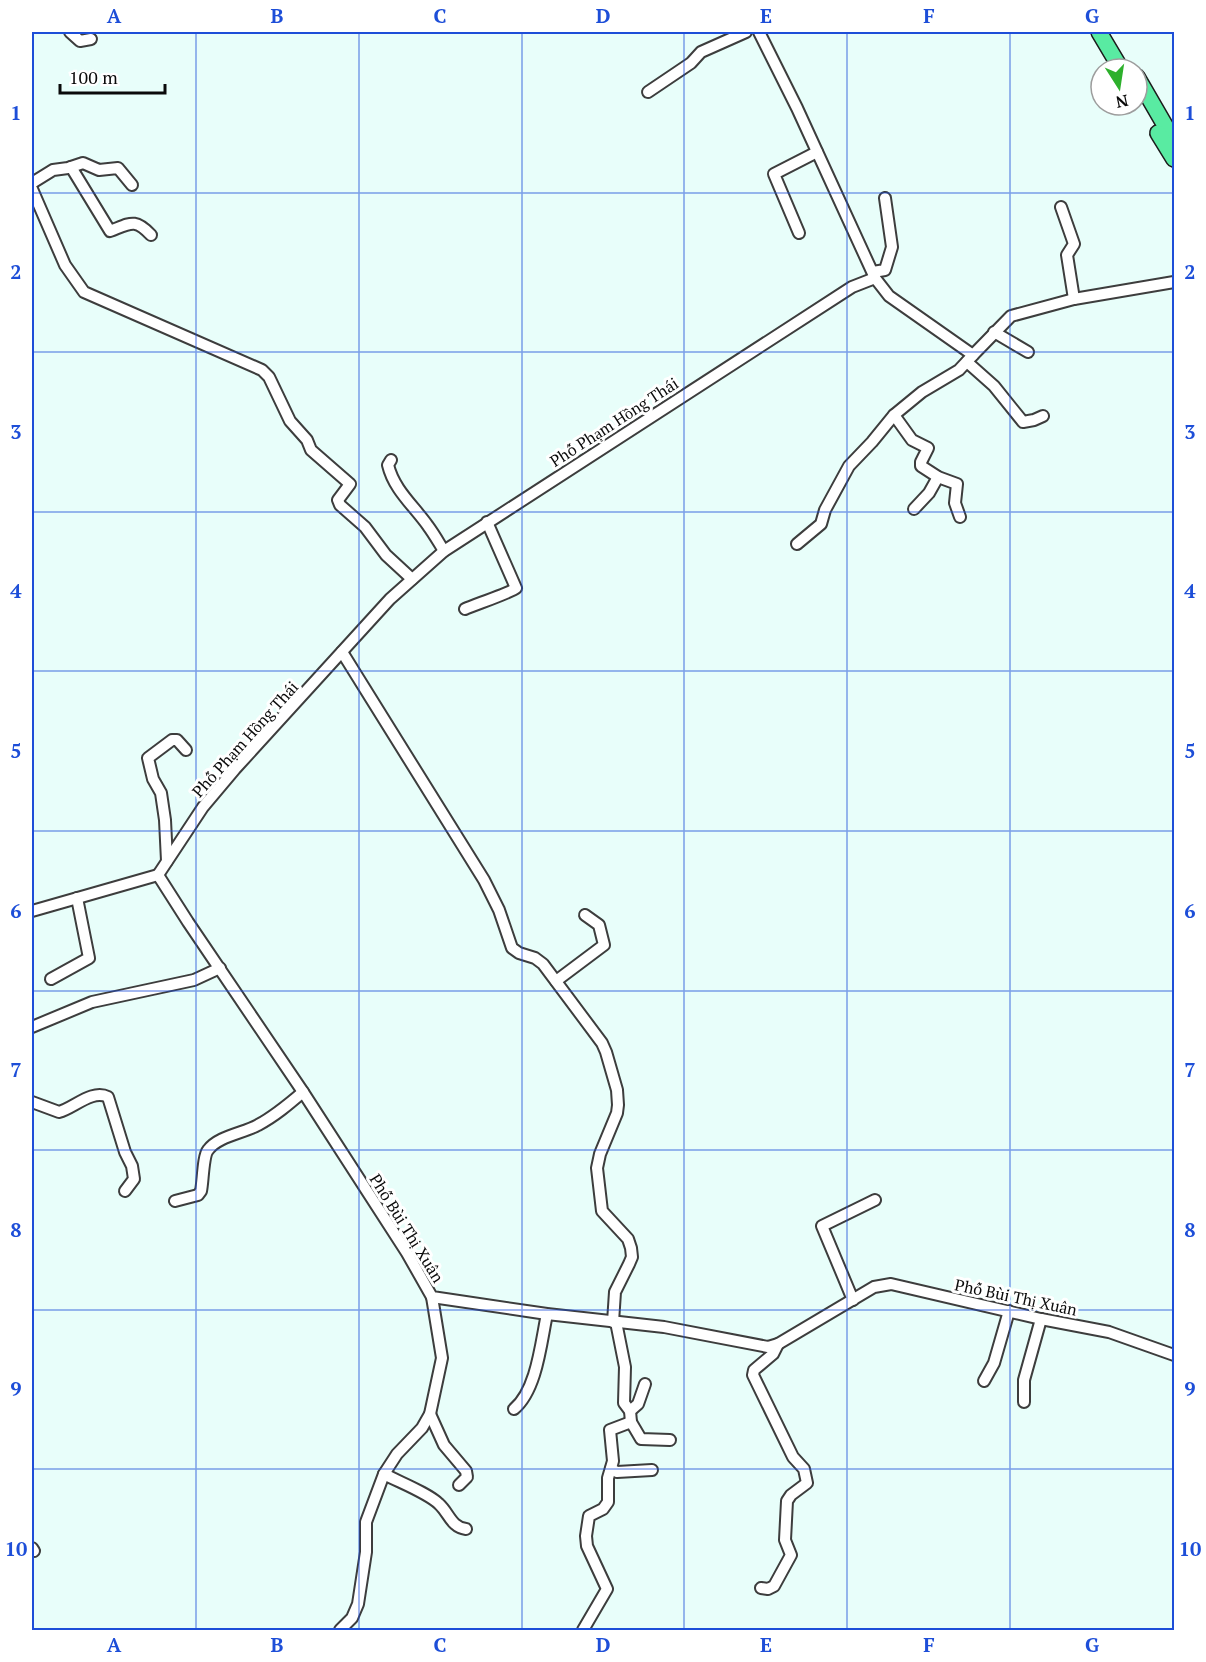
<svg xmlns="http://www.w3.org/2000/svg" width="1206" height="1662" font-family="'PT Serif',serif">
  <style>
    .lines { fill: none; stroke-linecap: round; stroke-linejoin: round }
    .minor-casing { stroke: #3d3d3d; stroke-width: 14 }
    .highway-casing { stroke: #1b1b1b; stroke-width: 18 }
    .minor { stroke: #fff; stroke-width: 10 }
    .highway { stroke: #59eba2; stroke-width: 15 }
    .grid { fill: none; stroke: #1d4ed8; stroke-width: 1.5; stroke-opacity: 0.55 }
    .labels { text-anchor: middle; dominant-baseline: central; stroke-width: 6; stroke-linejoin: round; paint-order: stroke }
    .street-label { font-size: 16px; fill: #0a0a0a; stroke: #fff }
    .neatline { fill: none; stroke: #1d4ed8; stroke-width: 2 }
    .grid-label { font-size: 20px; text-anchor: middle; font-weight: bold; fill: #1d4ed8 }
  </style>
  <rect width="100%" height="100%" fill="#e8fefa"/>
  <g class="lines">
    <defs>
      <g id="minor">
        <polyline points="70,32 80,41 91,39"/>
        <polyline points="759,32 797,108 875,278"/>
        <polyline points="648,92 691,63 701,52 746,32"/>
        <path d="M71,167L110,231C131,223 135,218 151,235"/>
        <polyline points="32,183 53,170 68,168 83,163 99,170 118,168 132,185"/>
        <polyline points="32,189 65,265 84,292 262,370 269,377 290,421 307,440 311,450 350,484 338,500 340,505 365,527 386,555 412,579"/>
        <polyline points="1061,207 1074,244 1067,255 1074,299"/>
        <polyline points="799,233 774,174 817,152"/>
        <polyline points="873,272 885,270 892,247 885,198"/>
        <polyline points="994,332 1028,352"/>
        <polyline points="967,362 994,386 1023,422 1034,420 1043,416"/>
        <polyline points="894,415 912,440 928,448 921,462 921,466 938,477 957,484 955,503 960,517"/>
        <path d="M391,460L388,465C394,490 414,506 428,526C434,534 439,543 444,551"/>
        <polyline points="914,509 929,493 938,477"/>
        <polyline points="797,544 821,524 825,510 849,466 872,442 894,415 922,392 959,370 973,355"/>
        <path d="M465,609C474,605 512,592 516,588L487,522"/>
        <polyline points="342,652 484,880 499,910 512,948 519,953 535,958 543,964 602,1043 606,1052 617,1090 618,1105 617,1113 600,1154 597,1168 602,1211 628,1239 631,1248 632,1257 629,1264 615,1292 613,1322"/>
        <polyline points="167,861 165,820 161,793 153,779 148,758 172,740 177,740 186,750"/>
        <polyline points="158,875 203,807 235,769 390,599 444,551 852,287 875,278 889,296 973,355 1011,316 1074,299 1174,282"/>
        <polyline points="158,875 188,922 303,1092 407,1253 432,1297 547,1314 664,1327 768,1347 778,1344 874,1287 891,1284 1041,1319 1109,1332 1174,1355"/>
        <polyline points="32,911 158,875"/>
        <polyline points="51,979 89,958 77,898"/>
        <polyline points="556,981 604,945 599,925 585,915"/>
        <polyline points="32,1027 92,1002 194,980 220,968"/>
        <path d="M32,1102L59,1112C74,1108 92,1089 108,1097L125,1152L132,1166L134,1179L125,1191"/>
        <path d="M175,1201L198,1195L201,1191C203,1182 203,1156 208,1150C218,1136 244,1133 258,1125C275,1116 289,1104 303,1092"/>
        <polyline points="853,1300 822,1226 875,1200"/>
        <polyline points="616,1322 625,1367 624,1403 630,1411 631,1422 641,1439 670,1440"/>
        <polyline points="984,1381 994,1363 1009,1311"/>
        <polyline points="1024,1402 1024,1380 1041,1319"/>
        <path d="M514,1409C537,1390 541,1342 547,1314"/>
        <polyline points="630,1411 638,1404 645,1384"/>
        <polyline points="430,1414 444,1445 466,1471 467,1477 459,1485"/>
        <polyline points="611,1469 617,1472 652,1470"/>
        <path d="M384,1474C399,1482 428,1493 439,1504C449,1513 451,1527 466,1529"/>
        <polyline points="32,1548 34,1551"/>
        <polyline points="761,1588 768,1589 774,1586 791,1555 785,1540 787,1501 791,1495 807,1483 804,1469 793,1457 753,1375 754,1370 773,1354 778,1344"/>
        <polyline points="340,1630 352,1618 358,1604 366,1552 366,1522 384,1474 397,1454 422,1428 430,1414 442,1358 432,1297"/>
        <polyline points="583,1630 607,1589 587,1546 586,1536 589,1516 603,1509 608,1502 608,1478 613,1461 610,1430 631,1422"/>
      </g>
      <g id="highway">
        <polyline points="1099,32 1121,69"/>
        <polyline points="1137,77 1174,141"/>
        <polyline points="1158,133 1174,159"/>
      </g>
    </defs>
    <use href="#minor" class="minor-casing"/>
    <use href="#highway" class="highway-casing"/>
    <use href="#minor" class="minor"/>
    <use href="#highway" class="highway"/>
  </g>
  <path class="grid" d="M196,32V1630M359,32V1630M522,32V1630M684,32V1630M847,32V1630M1010,32V1630M32,193H1174M32,352H1174M32,512H1174M32,671H1174M32,831H1174M32,991H1174M32,1150H1174M32,1310H1174M32,1469H1174"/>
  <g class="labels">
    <g class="street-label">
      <text transform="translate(614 422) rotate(-33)">Phố Phạm Hồng Thái</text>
      <text transform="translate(245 739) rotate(-48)">Phố Phạm Hồng Thái</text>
      <text transform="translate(407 1228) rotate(58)">Phố Bùi Thị Xuân</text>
      <text transform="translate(1016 1297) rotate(12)">Phố Bùi Thị Xuân</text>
    </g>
  </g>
  <rect width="1206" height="1662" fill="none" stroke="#ffffff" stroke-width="66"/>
  <g transform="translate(1119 87) rotate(168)"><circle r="28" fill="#ffffff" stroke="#9d9d9d" stroke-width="1.5"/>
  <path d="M0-4.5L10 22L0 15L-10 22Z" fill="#2db02c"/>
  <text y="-9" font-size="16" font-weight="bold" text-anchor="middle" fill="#0a0a0a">N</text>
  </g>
  <path d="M60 84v9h105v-9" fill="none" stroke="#0a0a0a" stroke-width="3"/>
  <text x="69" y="84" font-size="18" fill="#0a0a0a" stroke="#ffffff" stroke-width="4.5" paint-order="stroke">100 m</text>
  <rect x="33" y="33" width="1140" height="1596" class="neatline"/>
  <g class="grid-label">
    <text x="114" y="23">A</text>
    <text x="277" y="23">B</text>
    <text x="440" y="23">C</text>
    <text x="603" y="23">D</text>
    <text x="766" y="23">E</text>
    <text x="929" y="23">F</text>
    <text x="1092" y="23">G</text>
    <text x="16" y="120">1</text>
    <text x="1190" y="120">1</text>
    <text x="16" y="279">2</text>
    <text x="1190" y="279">2</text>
    <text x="16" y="439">3</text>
    <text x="1190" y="439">3</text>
    <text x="16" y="598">4</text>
    <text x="1190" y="598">4</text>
    <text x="16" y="758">5</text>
    <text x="1190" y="758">5</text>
    <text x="16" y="918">6</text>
    <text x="1190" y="918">6</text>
    <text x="16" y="1077">7</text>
    <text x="1190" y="1077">7</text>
    <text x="16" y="1237">8</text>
    <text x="1190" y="1237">8</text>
    <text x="16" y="1396">9</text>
    <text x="1190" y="1396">9</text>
    <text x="16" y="1556">10</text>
    <text x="1190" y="1556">10</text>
    <text x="114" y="1652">A</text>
    <text x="277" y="1652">B</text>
    <text x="440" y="1652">C</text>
    <text x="603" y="1652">D</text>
    <text x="766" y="1652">E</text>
    <text x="929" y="1652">F</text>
    <text x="1092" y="1652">G</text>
  </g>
</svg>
